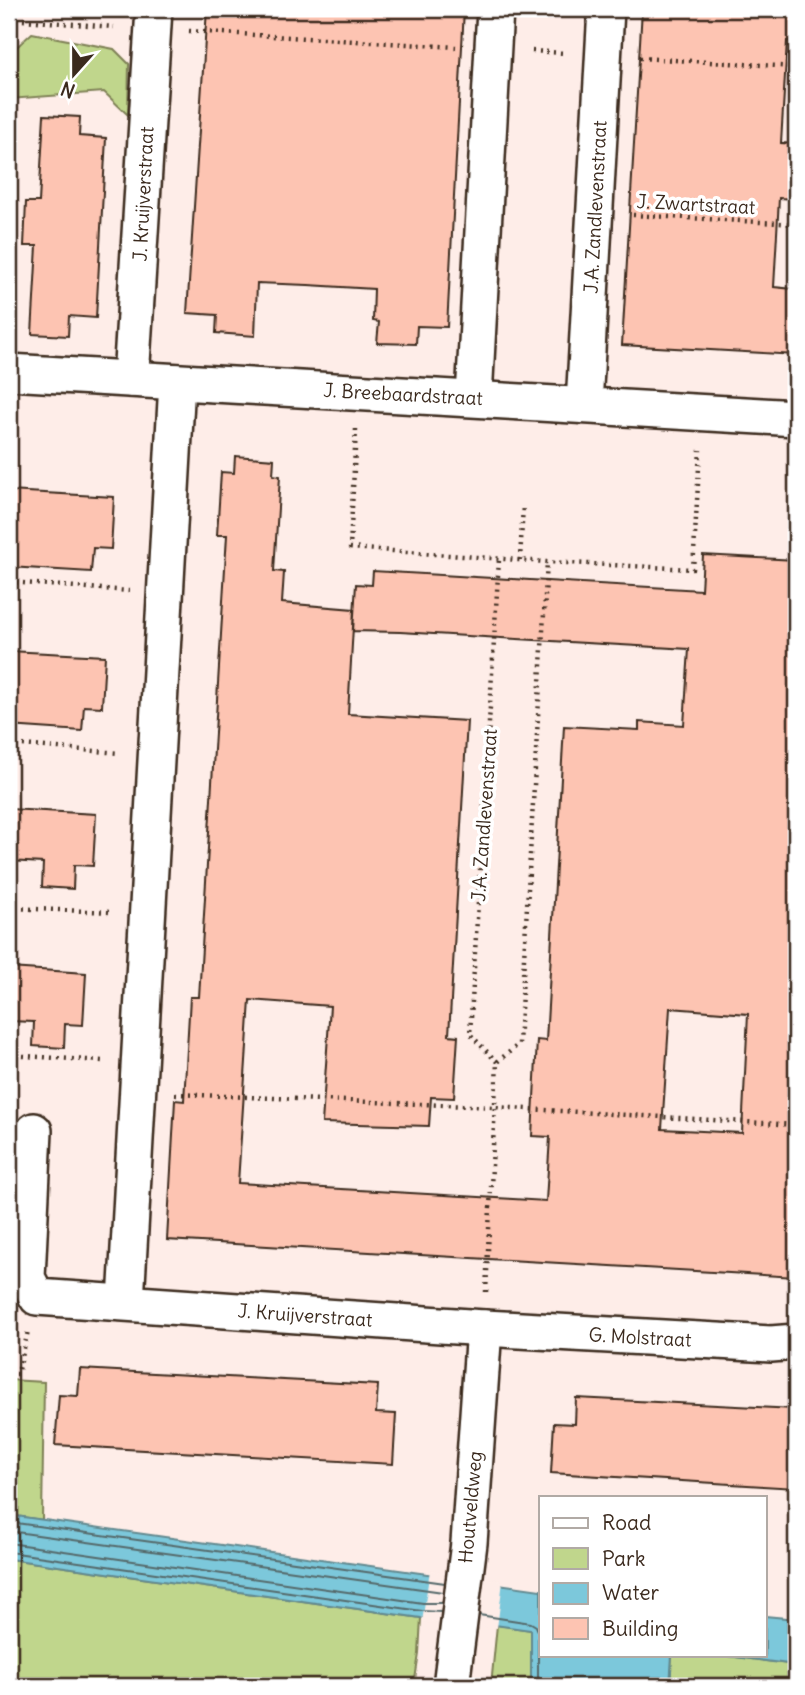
<svg xmlns="http://www.w3.org/2000/svg" width="805" height="1695" font-family="Delius,sans-serif">
  <style>
    .green { fill: #c0d68c; stroke: #7e8055; stroke-width: 2 }
    .water { fill: #7cc8db; stroke: #62898f; stroke-width: 2 }
    .pier { fill: #feede8 }
    .lines { fill: none; stroke-linecap: round; stroke-linejoin: round }
    .shore { stroke: #55696a; stroke-width: 2 }
    .building { fill: #fdc4b2; stroke: #3b2a1e; stroke-width: 2; fill-rule: evenodd }
    .minor-casing { stroke: #3b2a1e; stroke-width: 40 }
    .path { stroke: #3b2a1e; stroke-width: 4.5; stroke-dasharray: 2 5; stroke-linecap: butt }
    .minor { stroke: #fff; stroke-width: 35 }
    .labels { text-anchor: middle; dominant-baseline: central; stroke-width: 7; stroke-linejoin: round; paint-order: stroke }
    .street-label { font-size: 19px; fill: #3b2a1e; stroke: #fff }
  </style>
  <rect width="100%" height="100%" fill="#feede8"/>
  <filter id="ink" filterUnits="userSpaceOnUse"><feTurbulence type="fractalNoise" baseFrequency=".0143" numOctaves="2"/><feDisplacementMap in="SourceGraphic" scale="14" xChannelSelector="R" yChannelSelector="G"/><feConvolveMatrix kernelMatrix="1 2 1 2 8 2 1 2 1" color-interpolation-filters="sRGB"/></filter>
  <g filter="url(#ink)">
    <g class="green">
      <polygon points="25,9 126,9 125,17"/>
      <polygon points="32,33 114,49 129,64 128,115 104,92 9,99 9,54"/>
      <polygon points="9,1380 44,1382 42,1520 9,1515"/>
      <polygon points="9,1559 421,1618 419,1654 414,1686 9,1686"/>
      <polygon points="497,1625 531,1630 531,1686 491,1686"/>
      <polygon points="672,1655 720,1655 796,1665 796,1686 670,1686"/>
    </g>
    <g class="water">
      <polygon points="9,1515 541,1590 541,1655 672,1655 670,1686 531,1686 531,1630 459,1620 421,1618 9,1559"/>
      <polygon points="765,1616 796,1619 796,1665 720,1655 765,1655"/>
    </g>
    <polygon class="pier" points="430,1570 503,1581 497,1628 459,1623 422,1622"/>
    <g class="lines">
      <g class="shore">
        <polyline points="9,1522 445,1583"/>
        <polyline points="9,1531 443,1592"/>
        <polyline points="9,1543 423,1603 442,1603"/>
        <polyline points="9,1552 422,1611 441,1612"/>
        <polyline points="479,1615 531,1623 536,1626 538,1631 538,1686"/>
      </g>
    </g>
    <g class="building">
      <polygon points="207,9 464,9 447,327 417,326 416,344 377,343 379,322 373,321 374,289 308,285 257,283 255,336 216,333 217,315 187,313"/>
      <polygon points="642,9 796,9 796,41 787,41 781,143 796,144 796,199 779,198 774,287 793,289 793,300 796,300 796,355 622,345"/>
      <polygon points="44,115 80,117 79,136 106,138 96,318 69,316 68,336 32,334 37,246 24,246 26,202 39,202"/>
      <path d="M235,456L274,459L273,475L280,476L274,571L284,572L282,603L354,609L348,714L467,721L449,1035L458,1036L454,1098L431,1097L429,1126L322,1123L330,1006L250,1000L238,1183L546,1201L550,1137L532,1136L537,1040L546,1041L564,726L639,730V722L684,725L689,649L400,632L353,631L356,584L372,585L373,571L701,590L703,555L796,560V1277L167,1240L175,1100L184,1101L190,997H199L227,535H217L221,472L234,473ZM670,1008L748,1014L742,1133L662,1129Z"/>
      <polygon points="9,491 114,497 111,549 93,548 91,572 9,567"/>
      <polygon points="9,651 105,656 102,707 84,706 82,731 9,726"/>
      <polygon points="9,809 96,814 93,866 74,865 73,889 42,887 43,863 9,861"/>
      <polygon points="9,968 86,973 83,1025 65,1024 64,1048 33,1046 34,1022 9,1021"/>
      <polygon points="80,1369 378,1385 376,1413 396,1414 393,1464 55,1445 59,1395 78,1396"/>
      <polygon points="576,1398 796,1409 796,1488 551,1473 554,1423 575,1424"/>
    </g>
    <g class="lines">
      <defs>
        <g id="minor">
          <polyline points="9,372 796,418"/>
          <polyline points="131,379 154,9"/>
          <polyline points="474,398 495,9"/>
          <polyline points="584,405 606,9"/>
          <polyline points="34,1131 27,1278 37,1297 484,1328 771,1344 796,1342"/>
          <polyline points="126,1302 177,382"/>
          <polyline points="451,1686 469,1543 484,1328"/>
        </g>
      </defs>
      <use href="#minor" class="minor-casing"/>
      <g class="path">
        <polyline points="9,19 114,27"/>
        <polyline points="189,31 456,47"/>
        <polyline points="532,51 565,53"/>
        <polyline points="640,58 796,67"/>
        <polyline points="633,215 796,224"/>
        <polyline points="356,429 350,548 547,562 693,569 700,450"/>
        <polyline points="520,560 523,505"/>
        <polyline points="9,582 129,591"/>
        <polyline points="9,744 120,753"/>
        <polyline points="9,908 112,912"/>
        <polyline points="9,1055 103,1061"/>
        <polyline points="497,1062 470,1034 499,559"/>
        <polyline points="175,1094 494,1107 796,1125"/>
        <polyline points="486,1292 497,1062 519,1044 547,562"/>
        <polyline points="9,1374 18,1374 28,1331"/>
      </g>
      <use href="#minor" class="minor"/>
    </g>
  </g>
  <g class="labels">
    <g class="street-label">
      <text transform="translate(143 194) rotate(-87)">J. Kruijverstraat</text>
      <text transform="translate(696 204) rotate(3)">J. Zwartstraat</text>
      <text transform="translate(595 207) rotate(-87)">J.A. Zandlevenstraat</text>
      <text transform="translate(403 394) rotate(3)">J. Breebaardstraat</text>
      <text transform="translate(484 815) rotate(-86)">J.A. Zandlevenstraat</text>
      <text transform="translate(305 1315) rotate(4)">J. Kruijverstraat</text>
      <text transform="translate(640 1337) rotate(3)">G. Molstraat</text>
      <text transform="translate(470 1507) rotate(-85)">Houtveldweg</text>
    </g>
  </g>
  <rect width="805" height="1695" fill="none" stroke="#fff" stroke-width="35"/>
  <rect x="18" y="18" width="770" height="1660" fill="none" stroke="#3b2a1e" stroke-width="2.5" filter="url(#ink)"/>
  <rect x="539" y="1496" width="228" height="161" fill="#ffffff" stroke="#b1aaa5" stroke-width="2"/>
  <rect x="553" y="1518" width="35" height="10" fill="#ffffff" stroke="#b1aaa5" stroke-width="2"/>
  <text x="602" y="1530" font-size="21" fill="#3b2a1e">Road</text>
  <rect x="553" y="1548" width="35" height="21" fill="#c0d68c" stroke="#b1aaa5" stroke-width="2"/>
  <text x="602" y="1566" font-size="21" fill="#3b2a1e">Park</text>
  <rect x="553" y="1583" width="35" height="21" fill="#7cc8db" stroke="#b1aaa5" stroke-width="2"/>
  <text x="602" y="1600" font-size="21" fill="#3b2a1e">Water</text>
  <rect x="553" y="1618" width="35" height="21" fill="#fdc4b2" stroke="#b1aaa5" stroke-width="2"/>
  <text x="602" y="1636" font-size="21" fill="#3b2a1e">Building</text>
  <g transform="translate(74 74) rotate(201)" stroke="#ffffff" stroke-width="5" paint-order="stroke">
  <path d="M0-5L12 26L0 18L-12 26Z" fill="#3b2a1e"/>
  <text y="-10" font-size="19" font-weight="bold" text-anchor="middle" fill="#3b2a1e">N</text>
  </g>
</svg>
